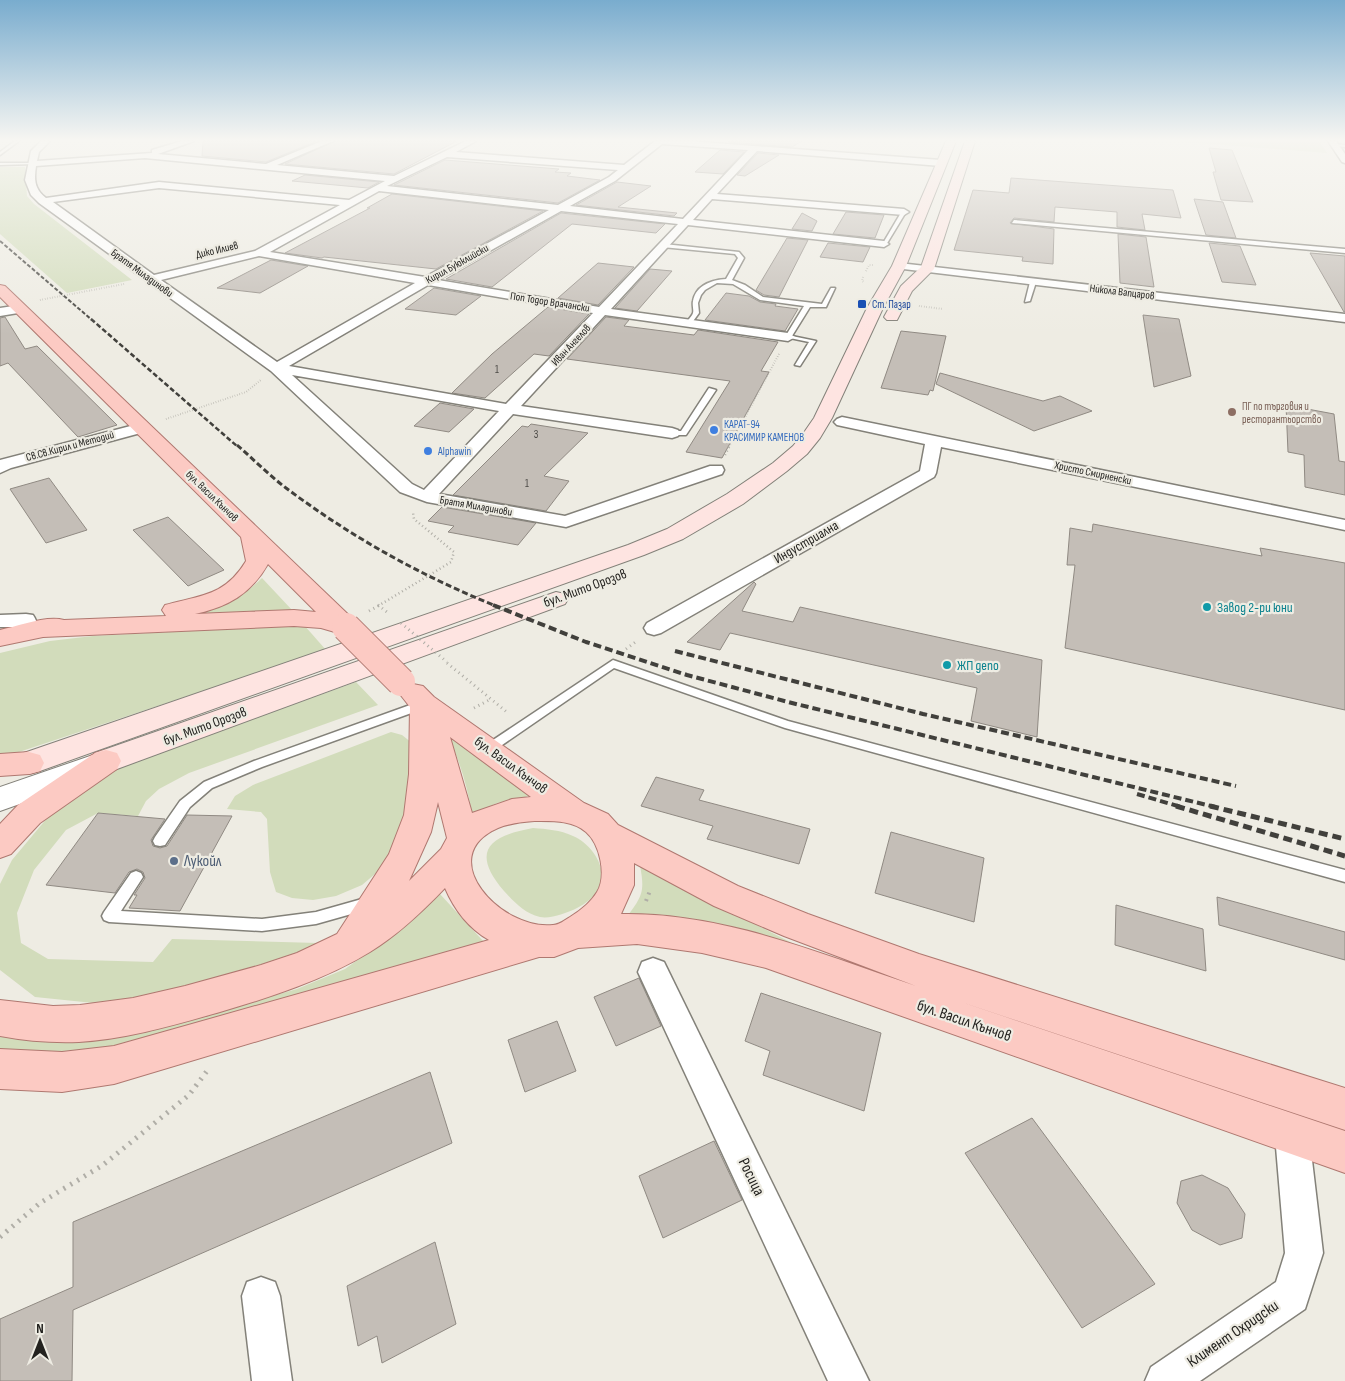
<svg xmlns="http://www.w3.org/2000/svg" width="1345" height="1381" font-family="'Sofia Sans Condensed',sans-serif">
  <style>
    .green { fill: #d2dcbb }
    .building { fill: #c4beb7; stroke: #908a83 }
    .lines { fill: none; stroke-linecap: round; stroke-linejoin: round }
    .service-casing { stroke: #838179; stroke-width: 3 }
    .minor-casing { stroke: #838179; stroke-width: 3 }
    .tertiary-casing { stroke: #838179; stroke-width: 2 }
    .secondary-casing { stroke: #838179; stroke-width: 2 }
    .primary-casing { stroke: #af7870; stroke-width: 2 }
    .path-far4 { stroke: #b0aea7; stroke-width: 2; stroke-dasharray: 0.5 2; stroke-linecap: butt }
    .path-far3 { stroke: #b0aea7; stroke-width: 2.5; stroke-dasharray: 1 3; stroke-linecap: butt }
    .path-far2 { stroke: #b0aea7; stroke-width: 3; stroke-dasharray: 1 4; stroke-linecap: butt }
    .path-far1 { stroke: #b0aea7; stroke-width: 4; stroke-dasharray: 2 5; stroke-linecap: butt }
    .path { stroke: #b0aea7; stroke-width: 5; stroke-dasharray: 2 6; stroke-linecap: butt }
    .service { fill: #fff; fill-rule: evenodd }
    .minor { fill: #fff; fill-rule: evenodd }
    .tertiary { fill: #fff; fill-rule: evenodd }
    .secondary { fill: #fee4e1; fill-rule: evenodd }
    .primary { fill: #fccac3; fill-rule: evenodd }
    .rail-far4 { stroke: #41403c; stroke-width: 2; stroke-dasharray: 4 2; stroke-linecap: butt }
    .rail-far3 { stroke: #41403c; stroke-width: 2.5; stroke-dasharray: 5 2.5; stroke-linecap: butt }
    .rail-far2 { stroke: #41403c; stroke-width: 3; stroke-dasharray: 6 3; stroke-linecap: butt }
    .rail-far1 { stroke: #41403c; stroke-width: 4; stroke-dasharray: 8 4; stroke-linecap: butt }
    .rail { stroke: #41403c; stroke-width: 5; stroke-dasharray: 9 5; stroke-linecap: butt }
    .primary-bridge-casing { stroke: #af7870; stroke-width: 30; stroke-linecap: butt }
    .path-bridge { stroke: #b0aea7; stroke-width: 3; stroke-dasharray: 1 4; stroke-linecap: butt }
    .primary-bridge { stroke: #fccac3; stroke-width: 28 }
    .transit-dot { fill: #1a4fb4; stroke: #eeece3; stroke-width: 2 }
    .education-dot { fill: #8d6e63; stroke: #eeece3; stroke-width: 2 }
    .shop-dot { fill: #3f7fe0; stroke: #eeece3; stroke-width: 2 }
    .culture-dot { fill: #0f9aa8; stroke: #eeece3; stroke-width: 2 }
    .service-dot { fill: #5c6f8a; stroke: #eeece3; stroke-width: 2 }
    .labels { text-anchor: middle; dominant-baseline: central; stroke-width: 4.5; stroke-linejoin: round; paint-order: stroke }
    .far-street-label { font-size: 11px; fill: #23221f; stroke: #eeece3 }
    .far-transit-label { font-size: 11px; fill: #164399; stroke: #eeece3; text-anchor: start }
    .number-label { font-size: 11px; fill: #4b4945 }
    .far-education-label { font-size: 11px; fill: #785e54; stroke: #eeece3; text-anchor: start }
    .far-shop-label { font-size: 11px; fill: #366cbe; stroke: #eeece3; text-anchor: start }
    .street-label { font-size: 14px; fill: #23221f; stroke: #eeece3 }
    .culture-label { font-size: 14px; fill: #0d838f; stroke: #eeece3; text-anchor: start }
    .near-service-label { font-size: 16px; fill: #4e5e75; stroke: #eeece3; text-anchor: start }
    .near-street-label { font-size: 16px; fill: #23221f; stroke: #eeece3 }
  </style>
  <rect width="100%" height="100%" fill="#eeece3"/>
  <g class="green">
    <polygon points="1172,141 1319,141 1327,153"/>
    <polygon points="0,167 25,167 27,196 34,204 132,280 67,293 0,234"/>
    <path d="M262,578L292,610L103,623L106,620C159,615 222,619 262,578Z"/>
    <polygon points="304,625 326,650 16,753 0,755 0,653 50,641 93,636"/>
    <polygon points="356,682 378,705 189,773 159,789 146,801 138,816 98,813 66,830 34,870 17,913 21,943 48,959 153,962 172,939 318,943 307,954 113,1005 35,997 0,970 0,884 12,860 48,817 121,766"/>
    <path d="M442,726L529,796L497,803L472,815C467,783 458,754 442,726Z"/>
    <polygon points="391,732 402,735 412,743 415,812 388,863 362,885 336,896 313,900 292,898 276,892 270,872 267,819 261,812 227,809 235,796 253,785"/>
    <path d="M533,828C547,829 560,830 573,836C590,843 607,866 601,885C598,895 585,904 577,908C567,913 551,919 540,917C524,913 515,903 504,891C470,851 489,836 533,828Z"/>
    <path d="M640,866L794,944L787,950L624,921C640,898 646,895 640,866Z"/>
    <polygon points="440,894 484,942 160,1039 60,1055 0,1050 0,1034 52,1042 110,1038 161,1027 297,989 345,969 381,943"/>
  </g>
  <g class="building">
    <polygon points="203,141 317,141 266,162 202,156"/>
    <polygon points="335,141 457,141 394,174 285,164"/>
    <polygon points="730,141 802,141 792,147 728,142"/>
    <polygon points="1209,148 1232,150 1253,202 1221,200 1213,172 1216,172"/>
    <polygon points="720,150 744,152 723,174 695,172"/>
    <polygon points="758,153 779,155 745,176 737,175"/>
    <polygon points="445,160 559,169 555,172 571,173 567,176 600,180 558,203 394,185"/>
    <polygon points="305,175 379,182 368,188 292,181"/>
    <polygon points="1011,178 1173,190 1181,218 1142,214 1145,230 1117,227 1117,212 1055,207 1054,222 1014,218 1010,223 1054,229 1053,264 1022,261 1023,257 954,250 973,190 1009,193"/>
    <polygon points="617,182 651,186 618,207 677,213 674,216 576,205"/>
    <polygon points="392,194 543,211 436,269 324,257 322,258 285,253 370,208 367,208"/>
    <polygon points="1194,199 1223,202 1236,238 1206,235"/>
    <polygon points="846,212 884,215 875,238 833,234"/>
    <polygon points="561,213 665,224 656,233 572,224 492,287 446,279"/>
    <polygon points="802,213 817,221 812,231 792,229"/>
    <polygon points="1118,234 1146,237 1154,287 1120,283"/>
    <polygon points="787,238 808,240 779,297 764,295 756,290"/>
    <polygon points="828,243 870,247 863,262 820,257"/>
    <polygon points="1209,243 1240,246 1256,285 1222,282"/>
    <polygon points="1310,253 1345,256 1345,312 1344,312"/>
    <polygon points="271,260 308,266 260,293 217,288"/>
    <polygon points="598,263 634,267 598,305 558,298"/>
    <polygon points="650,269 672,271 637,311 615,308"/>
    <polygon points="434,288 481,296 456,315 405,309"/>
    <polygon points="726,293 749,296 760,302 776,304 775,306 798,309 785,331 705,320"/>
    <polygon points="548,307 589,314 549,356 534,354 485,398 452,393 492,354"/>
    <polygon points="1143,315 1179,319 1191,376 1154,387"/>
    <polygon points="5,317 25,349 37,346 117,425 78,437 8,363 0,366 0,318"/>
    <polygon points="606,317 629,320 624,326 694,335 698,330 778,342 761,371 769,372 722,458 686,452 730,381 567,359"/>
    <polygon points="901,331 946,336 933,391 930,390 928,395 881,388"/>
    <polygon points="940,373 1043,401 1060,396 1092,411 1034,431 936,384"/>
    <polygon points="440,403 474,409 449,432 414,426"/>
    <polygon points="1286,405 1334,414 1339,461 1345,462 1345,495 1305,487 1304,455 1288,452"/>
    <polygon points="531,424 588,433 544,476 569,481 546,511 453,495 522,426 528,427"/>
    <polygon points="49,478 87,530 46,543 10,489"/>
    <polygon points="442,507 536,523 518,545 448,532 454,526 428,521"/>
    <polygon points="168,517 224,570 188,586 133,530"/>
    <polygon points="1093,524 1262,556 1260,548 1345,563 1345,710 1065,648 1075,565 1067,565 1070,528 1092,532"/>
    <polygon points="754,582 756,584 742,611 793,622 800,607 1042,660 1037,737 971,721 977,688 730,633 720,650 687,642"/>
    <polygon points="656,777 704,790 699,800 810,829 799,864 707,839 713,826 641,806"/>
    <polygon points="98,813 165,819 151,840 153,846 160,848 167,846 187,815 232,816 180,911 129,908 137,895 134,895 145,878 143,872 137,869 129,872 115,893 46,885"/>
    <polygon points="891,832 984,858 974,922 875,893"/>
    <polygon points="1217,897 1345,932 1345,960 1219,925"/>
    <polygon points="1116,905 1203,929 1206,971 1115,945"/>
    <polygon points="639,978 661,1026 616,1046 594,997"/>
    <polygon points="761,993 881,1033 864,1111 763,1075 770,1051 745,1041"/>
    <polygon points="557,1021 576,1071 525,1092 508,1040"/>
    <polygon points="430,1072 452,1143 73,1310 72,1381 0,1381 0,1319 73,1287 73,1222"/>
    <polygon points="1032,1118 1155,1284 1082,1328 965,1153"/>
    <polygon points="714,1141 742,1200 663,1238 639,1176"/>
    <polygon points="1202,1175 1228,1188 1245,1214 1242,1238 1220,1245 1192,1230 1177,1203 1181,1181"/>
    <polygon points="435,1242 456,1324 382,1363 377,1336 358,1346 347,1286"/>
  </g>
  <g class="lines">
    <defs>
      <g id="service">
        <polygon points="15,141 19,141 0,155 0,152"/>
        <polygon points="1333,144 1345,145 1345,147 1334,146"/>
        <polygon points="0,163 33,163 35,164 0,165"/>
        <polygon points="902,211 906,212 886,245 882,245"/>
        <polygon points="1014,220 1345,249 1345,253 1012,223"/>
        <path d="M664,244L739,252L744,258L732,280L745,285L763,297L822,304L831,288H835L826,307H810L792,336L816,341L800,366L795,365L809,342L785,337L804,306L760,300L733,284L717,283L705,290L701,295L698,303L699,313L691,324H687L686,323C688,320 692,316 693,313C694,310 692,305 693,301C696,285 712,280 726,279L738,258L735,254L662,247Z"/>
        <polygon points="1033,280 1036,282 1030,301 1025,302 1030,282"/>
        <polygon points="709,388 716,390 686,435 669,435 669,431 681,431"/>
        <polygon points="613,660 788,721 1345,870 1345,882 785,728 614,668 492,752 484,752 482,749 484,746"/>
        <polygon points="424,700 430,704 428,707 262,767 212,788 190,807 165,845 160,846 155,845 153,841 155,837 180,801 204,782 254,761"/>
        <polygon points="136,871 141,873 143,877 121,911 262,919 316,912 369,897 374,899 376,903 374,907 369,909 316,924 262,931 109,922 104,920 102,916 104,912 131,873"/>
      </g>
      <g id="minor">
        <path d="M41,141H50L39,152L37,161L152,153V150L182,141H194L158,154L266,164L322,141H333L277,165L394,176L466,141H476L456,152L624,165L655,141H688L941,160L945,163L941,166L757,151L717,194L904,209L909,212L904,215L712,199L693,220L884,241L889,244L884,247L688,225L611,309L788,333L795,337L788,341L605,315L521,406L672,428L678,430L680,433L678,436L672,438L513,414L439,494L565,516L710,466H722L724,470L722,474L566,527L427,502L400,492L271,371L39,203L31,195L25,180L31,151ZM662,144L748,150L683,219L570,206L615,181ZM447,157L618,170L609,177L558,205L387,186ZM145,158L385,181L349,200L159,182L46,198C34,189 34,179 36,166ZM159,188L340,205L255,251L154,275L53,202ZM379,191L549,210L425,277L270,252ZM561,211L678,224L599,307L438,280ZM259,256L415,283L277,362L161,280ZM428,285L593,313L506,404L289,366ZM292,375L499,411L424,490L412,484Z"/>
        <polygon points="1328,141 1336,141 1345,154 1345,163 1342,162"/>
        <polygon points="899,263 1345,314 1345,322 895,268 893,266 895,264"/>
        <polygon points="20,305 26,309 24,312 0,316 0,308"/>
        <polygon points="842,417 1345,520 1345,530 941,447 936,473 934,477 661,633 654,635 647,633 644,628 647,623 920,471 925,444 837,425 834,422 837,419"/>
        <polygon points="142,423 148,425 150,428 148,431 11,468 0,473 0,460"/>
        <path d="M26,614L33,615C38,622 38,629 33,636L26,638L19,636L16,627H0V615Z"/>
        <polygon points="653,958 664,962 869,1381 828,1381 638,972 642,962"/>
        <polygon points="1292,1118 1304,1123 1309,1135 1323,1253 1305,1309 1200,1381 1145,1381 1151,1367 1276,1282 1285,1253 1275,1135 1280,1123"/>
        <polygon points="261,1277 275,1282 280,1296 292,1381 252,1381 242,1296 247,1282"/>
      </g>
      <polygon id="tertiary" points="93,755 104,758 108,766 104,774 0,811 0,787"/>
      <g id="secondary">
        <polygon points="946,141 956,141 906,266 883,308 832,418 820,438 807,454 787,471 743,504 683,539 644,555 40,771 29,774 18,771 14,763 18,755 628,545 667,529 727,494 773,463 793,446 805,431 814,418 867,308 892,266"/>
        <polygon points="965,141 975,141 934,269 912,291 897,320 887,320 884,317 901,286 921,267"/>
        <polygon points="556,592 565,594 568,599 565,604 117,769 106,772 95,769 91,761 95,753"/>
      </g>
      <g id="primary">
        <path d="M0,285L5,286L355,621L359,627L355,633L345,635L321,628L294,626L43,637L0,646V630C18,626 47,615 64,620L166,616L162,610L165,605C201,595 225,596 246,561L241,537L0,297ZM268,564L316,612L294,610L195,614C228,607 251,594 268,564Z"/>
        <path d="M413,684L423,686L434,697L584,803L608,814L618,825L738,886L808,914L919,954L1345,1088V1130L958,1001L1345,1131V1173L766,968L702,953L637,944L578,948L554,957H539L114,1084L62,1092L0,1089V1049L62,1052L114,1046L489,940C468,928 454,909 445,888C422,912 399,934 370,952C324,980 271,997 220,1012C174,1025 127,1039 79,1042C52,1043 26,1041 0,1036V1000L53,1006L80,1005L133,998L185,986L261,965L297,953L337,934L389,854L404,815L409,774L410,707L399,693L403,686ZM450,737L531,797L512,799L472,813ZM438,802L447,838L441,849L409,881L431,832ZM535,821C553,821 572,820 586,832C600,844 607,876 597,892C591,902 580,911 570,917C565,920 559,925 553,925C502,931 432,857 498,828C510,823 523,822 535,821ZM634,863L714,906L784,936L916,986C821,954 723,912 621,914L634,885Z"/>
        <polygon points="106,750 117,753 121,761 117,769 40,823 11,854 0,858 0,824 18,805 95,753"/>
        <polygon points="29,752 40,755 44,763 40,771 29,774 0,776 0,754"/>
      </g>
    </defs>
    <use href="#service" class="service-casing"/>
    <use href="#minor" class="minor-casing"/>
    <use href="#tertiary" class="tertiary-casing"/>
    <use href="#secondary" class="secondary-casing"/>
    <use href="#primary" class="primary-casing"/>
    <g class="path-far4">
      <polyline points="866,271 869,265 873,265"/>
      <polyline points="863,277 862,281 864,282"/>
      <polyline points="40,300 124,284"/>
      <polyline points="919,306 943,309"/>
      <polyline points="166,419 246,392 261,380"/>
      <polyline points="729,447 779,354"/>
    </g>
    <g class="path-far3">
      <polyline points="725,455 730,445"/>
      <polyline points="378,606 451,562 454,552 414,519 413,513"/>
    </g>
    <g class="path-far2">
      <polyline points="378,605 387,612"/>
      <polyline points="369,611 380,605"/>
      <polyline points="626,649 637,641"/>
      <polyline points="447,663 508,713"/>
      <polyline points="474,708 491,699"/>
    </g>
    <polyline class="path-far1" points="646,901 651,888"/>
    <polyline class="path" points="0,1237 40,1203 103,1165 189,1095 207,1071"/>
    <use href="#service" class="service"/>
    <use href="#minor" class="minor"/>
    <use href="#tertiary" class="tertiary"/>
    <use href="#secondary" class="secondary"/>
    <use href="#primary" class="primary"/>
    <polyline class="rail-far4" points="0,241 92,320"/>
    <polyline class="rail-far3" points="91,319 238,447"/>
    <path class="rail-far2" d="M237,445C253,459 269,475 286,488C350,536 421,576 496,606"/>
    <g class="rail-far1">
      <polyline points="493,605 586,642 687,675 792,703 1215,807"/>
      <polyline points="675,651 923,714 1236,786"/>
      <polyline points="1137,794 1181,807"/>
    </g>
    <g class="rail">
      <polyline points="1176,806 1345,856"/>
      <polyline points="1210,806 1345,839"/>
    </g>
    <defs>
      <polyline id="primary-bridge" points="346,627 401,682"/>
    </defs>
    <use href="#primary-bridge" class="primary-bridge-casing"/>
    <polyline class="path-bridge" points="401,623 447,662"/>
    <use href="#primary-bridge" class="primary-bridge"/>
  </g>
  <linearGradient id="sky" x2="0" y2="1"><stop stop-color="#79acce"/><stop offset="0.42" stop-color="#f7f6f2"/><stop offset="1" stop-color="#f7f6f2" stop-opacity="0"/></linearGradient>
  <rect width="1345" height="334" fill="url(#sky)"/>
  <rect class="transit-dot" x="857" y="299" width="10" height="10" rx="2.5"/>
  <circle class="education-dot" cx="1232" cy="412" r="5"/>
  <g class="shop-dot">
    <circle cx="714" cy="430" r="5"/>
    <circle cx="428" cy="451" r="5"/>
  </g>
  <g class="culture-dot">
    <circle cx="1207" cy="607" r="5"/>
    <circle cx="947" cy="665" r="5"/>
  </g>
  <circle class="service-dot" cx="174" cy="861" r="5"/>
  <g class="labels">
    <g class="far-street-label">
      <text transform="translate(217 250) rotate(-13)">Дико Илиев</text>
      <text transform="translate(457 264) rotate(-29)">Кирил Буюклийски</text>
      <text transform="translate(142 273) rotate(36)">Братя Миладинови</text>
      <text transform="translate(1122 292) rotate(7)">Никола Вапцаров</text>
      <text transform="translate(550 302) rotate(9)">Поп Тодор Врачански</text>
      <text transform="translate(571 345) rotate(-47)">Иван Ангелов</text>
      <text transform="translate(70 446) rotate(-15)">Св.Св.Кирил и Методий</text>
      <text transform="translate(1093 473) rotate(12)">Христо Смирненски</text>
      <text transform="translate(212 496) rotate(44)">бул. Васил Кънчов</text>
      <text transform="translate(476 506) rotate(10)">Братя Миладинови</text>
    </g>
    <g class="far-transit-label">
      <text x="872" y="304">Ст. Пазар</text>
    </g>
    <g class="number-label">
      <text x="497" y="369">1</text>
      <text x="536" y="434">3</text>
      <text x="527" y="483">1</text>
    </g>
    <g class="far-education-label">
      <text x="1242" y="406">ПГ по търговия и<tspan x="1242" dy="13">ресторантьорство</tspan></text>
    </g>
    <g class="far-shop-label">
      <text x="724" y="424">КАРАТ-94<tspan x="724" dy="13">КРАСИМИР КАМЕНОВ</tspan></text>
      <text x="438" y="451">Alphawin</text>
    </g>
    <g class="street-label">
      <text transform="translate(806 542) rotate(-30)">Индустриална</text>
      <text transform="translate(585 588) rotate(-20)">бул. Мито Орозов</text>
      <text transform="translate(205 726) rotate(-20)">бул. Мито Орозов</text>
      <text transform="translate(511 765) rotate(36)">бул. Васил Кънчов</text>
    </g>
    <g class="culture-label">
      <text x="1217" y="607">Завод 2-ри юни</text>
      <text x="957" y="665">ЖП депо</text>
    </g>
    <g class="near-service-label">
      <text x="184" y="861">Лукойл</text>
    </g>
    <g class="near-street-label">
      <text transform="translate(964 1021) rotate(19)">бул. Васил Кънчов</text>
      <text transform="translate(751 1177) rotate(64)">Росица</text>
      <text transform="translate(1233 1334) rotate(-34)">Климент Охридски</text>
    </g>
  </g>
  <g transform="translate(40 1341)" stroke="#eeece3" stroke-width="4" paint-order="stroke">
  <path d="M0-4L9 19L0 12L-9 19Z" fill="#23221f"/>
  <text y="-8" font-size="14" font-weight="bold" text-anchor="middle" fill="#23221f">N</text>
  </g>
</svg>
